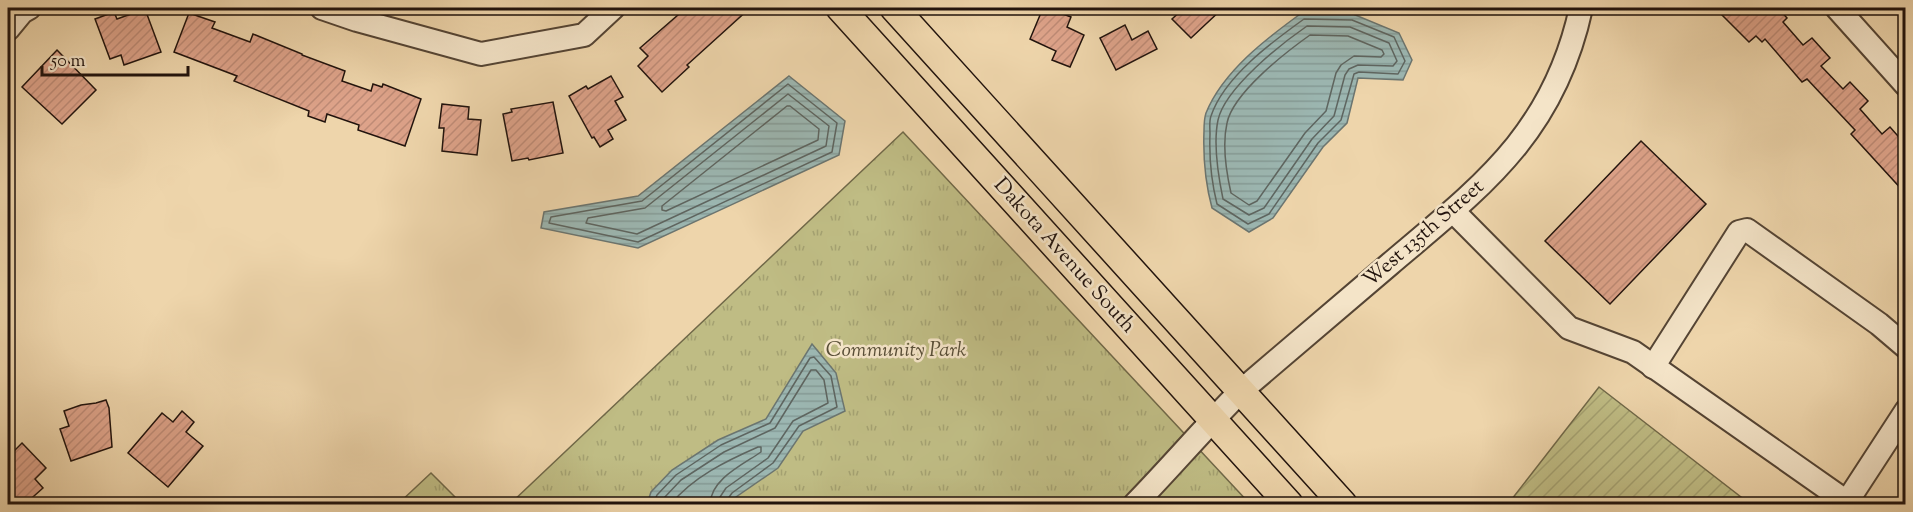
<svg xmlns="http://www.w3.org/2000/svg" width="1913" height="512" font-family="'Sorts Mill Goudy',serif">
  <style>
    .park { fill: url(#park-tufts); stroke: #706848; stroke-width: 1.5 }
    .garden { fill: url(#garden-furrows); stroke: #706848; stroke-width: 1.5 }
    .water { fill: url(#water-rules); stroke: #6b7570; stroke-width: 1.5 }
    .lines { fill: none; stroke-linecap: round; stroke-linejoin: round }
    .shore { stroke: #5e6560; stroke-width: 1.5 }
    .building { fill: url(#building-hatch); stroke: #21130d; stroke-width: 1.5 }
    .minor-casing { stroke: #544434; stroke-width: 26 }
    .major-casing { stroke: #21130d; stroke-width: 30 }
    .minor { stroke: #f4e4c8; stroke-width: 22 }
    .major { stroke: #eed5ab; stroke-width: 27 }
    .labels { text-anchor: middle; dominant-baseline: central; stroke-width: 5; stroke-linejoin: round; paint-order: stroke }
    .street-label { font-size: 21px; fill: #21130d; stroke: #f4e4c8 }
    .park-label { font-size: 21px; font-style: italic; fill: #584e37; stroke: #f4e4c8 }
  </style>
  <defs>
    <pattern id="park-tufts" width="24" height="20" patternUnits="userSpaceOnUse" patternTransform="scale(1.5)"><rect width="24" height="20" fill="#bfbc84"/><path d="M3 7l-1-3M5 7V3M7 7l1-3M15 17l-1-3M17 17v-4M19 17l1-3" fill="none" stroke="#a4a171"/></pattern>
    <pattern id="garden-furrows" width="10" height="10" patternUnits="userSpaceOnUse" patternTransform="scale(1.5)"><rect width="10" height="10" fill="#bfbc84"/><path d="M-1 1l2-2M0 10L10 0M9 11l2-2" fill="none" stroke="#a4a171"/></pattern>
    <pattern id="water-rules" width="6" height="5" patternUnits="userSpaceOnUse" patternTransform="scale(1.5)"><rect width="6" height="5" fill="#9cb7b2"/><path d="M0 2.5h6" fill="none" stroke="#869c98"/></pattern>
    <pattern id="building-hatch" width="6" height="6" patternUnits="userSpaceOnUse" patternTransform="scale(1.5)"><rect width="6" height="6" fill="#dea38a"/><path d="M-1 1l2-2M0 6l6-6M5 7l2-2" fill="none" stroke="#be8b76"/></pattern>
  </defs>
  <rect width="100%" height="100%" fill="#eed5ab"/>
  <filter id="stains"><feTurbulence type="fractalNoise" baseFrequency=".00333" numOctaves="4"/><feColorMatrix values="0 0 0 0 .2 0 0 0 0 .09 0 0 0 0 .02 0 0 0 .5 -.17"/></filter>
  <radialGradient id="worn" r=".72"><stop offset=".6" stop-color="#630" stop-opacity="0"/><stop offset="1" stop-color="#630" stop-opacity=".3"/></radialGradient>
  <g class="park">
    <polygon points="903,132 1250,504 510,504"/>
    <polygon points="431,473 462,504 398,504"/>
  </g>
  <polygon class="garden" points="1599,387 1750,504 1508,504"/>
  <g class="water">
    <path d="M1303,12L1353,14L1399,33L1412,60L1403,80L1358,78L1347,123L1323,147L1273,218L1249,232L1212,208C1205,182 1203,158 1204,131C1204,125 1204,119 1206,113C1223,71 1267,38 1303,12Z"/>
    <polygon points="789,76 845,121 839,155 638,248 541,228 544,212 638,196"/>
    <polygon points="812,344 836,373 845,411 803,431 778,468 736,497 731,504 647,504 651,492 672,470 718,440 766,419"/>
  </g>
  <g class="lines">
    <g class="shore">
      <path d="M1304,19L1352,20L1394,37L1405,61L1398,74L1359,72L1354,74L1341,120L1318,143L1269,214L1248,224L1217,204C1211,180 1209,159 1210,134C1210,128 1209,121 1211,116C1224,77 1272,42 1304,19Z"/>
      <path d="M1307,26L1350,27L1389,43L1397,61L1393,66L1358,65L1349,69L1345,75L1334,116L1312,139L1264,208L1249,215L1223,199C1218,175 1213,144 1218,120C1225,88 1281,44 1307,26Z"/>
      <path d="M1310,35L1348,36L1382,50L1384,54L1381,57L1354,56L1341,65L1336,73L1326,111L1305,133L1257,201L1249,205L1231,193C1226,171 1222,145 1227,123C1233,93 1286,52 1310,35Z"/>
      <polygon points="788,84 837,123 832,152 638,242 549,223 551,217 642,201"/>
      <polygon points="788,94 829,126 826,146 637,234 586,223 588,218 645,208"/>
      <polygon points="787,106 790,106 819,129 818,140 666,211 662,210 662,206"/>
      <polyline points="653,504 657,495 676,475 721,445 770,423 810,358 814,357 831,376 837,407 799,426 773,463 732,493 727,500 727,504"/>
      <polyline points="661,504 663,499 681,480 724,452 775,428 811,370 816,370 824,380 828,403 793,421 768,458 726,488 720,497 719,504"/>
      <path d="M671,504C693,477 726,461 758,447H761V452C742,465 711,479 710,504"/>
    </g>
  </g>
  <g class="building">
    <polygon points="686,8 750,8 687,65 689,67 662,92 638,66 648,56 640,48"/>
    <polygon points="1043,8 1047,8 1071,17 1067,27 1084,35 1070,67 1052,60 1056,51 1030,39"/>
    <polygon points="1184,8 1223,8 1191,38 1172,19"/>
    <polygon points="1715,8 1778,8 1787,18 1783,22 1803,45 1812,38 1830,58 1821,66 1843,89 1850,82 1868,101 1860,109 1882,134 1890,127 1905,144 1905,193 1851,134 1855,130 1807,79 1802,82 1765,39 1762,42 1756,36 1749,42"/>
    <polygon points="145,9 161,52 124,65 121,55 110,59 95,19 114,12 117,19"/>
    <polygon points="189,13 215,22 212,28 250,42 253,34 302,54 302,55 345,71 342,81 371,91 373,84 382,87 383,84 421,99 405,146 358,130 359,125 327,114 325,122 308,116 309,111 234,81 237,76 174,52"/>
    <polygon points="1125,25 1132,40 1148,31 1157,49 1116,70 1100,38"/>
    <polygon points="57,50 96,90 62,124 22,87"/>
    <polygon points="611,76 623,97 615,101 626,120 608,130 613,139 600,147 594,137 592,138 569,96 586,86 588,89"/>
    <polygon points="553,102 563,153 529,160 528,158 512,161 503,114 512,112 511,109"/>
    <polygon points="442,104 469,107 468,119 481,120 477,155 442,151 444,128 439,128"/>
    <polygon points="1641,141 1706,204 1610,304 1545,241"/>
    <polygon points="106,400 109,408 112,447 71,461 60,429 69,426 64,411 81,405 96,403"/>
    <polygon points="182,411 194,422 186,432 203,446 168,487 128,453 162,413 173,422"/>
    <polygon points="22,443 46,468 35,479 43,488 25,504 17,504 8,495 8,457"/>
  </g>
  <g class="lines">
    <defs>
      <g id="minor">
        <polyline points="322,8 357,20 481,54 584,35 613,8"/>
        <polyline points="1837,8 1906,85"/>
        <polyline points="8,29 22,12 29,8"/>
        <polyline points="1453,211 1569,328 1633,352 1841,498 1850,497 1906,411"/>
        <polyline points="1653,367 1739,232 1747,230 1879,324 1906,347"/>
        <path d="M1135,504C1171,467 1204,428 1241,391C1290,349 1340,307 1390,264C1482,186 1554,133 1581,8"/>
      </g>
      <g id="major">
        <polyline points="840,8 1289,504"/>
        <polyline points="894,8 1343,504"/>
      </g>
    </defs>
    <use href="#minor" class="minor-casing"/>
    <use href="#major" class="major-casing"/>
    <use href="#minor" class="minor"/>
    <use href="#major" class="major"/>
  </g>
  <g class="labels">
    <g class="street-label">
      <text transform="translate(1424 234) rotate(-41)">West 135th Street</text>
      <text transform="translate(1064 256) rotate(48)">Dakota Avenue South</text>
    </g>
    <g class="park-label">
      <text x="896" y="351">Community Park</text>
    </g>
  </g>
  <rect width="1913" height="512" fill="none" stroke="#eed5ab" stroke-width="30"/>
  <rect x="9" y="9" width="1895" height="494" fill="none" stroke="#21130d" stroke-width="3"/>
  <rect x="15" y="15" width="1883" height="482" fill="none" stroke="#21130d" stroke-width="1.5"/>
  <path d="M42 66v9h146v-9" fill="none" stroke="#21130d" stroke-width="3"/>
  <text x="51" y="66" font-size="18" fill="#21130d" stroke="#f4e4c8" stroke-width="4.5" paint-order="stroke">50 m</text>
  <rect width="100%" height="100%" filter="url(#stains)"/>
  <rect width="100%" height="100%" fill="url(#worn)"/>
</svg>
